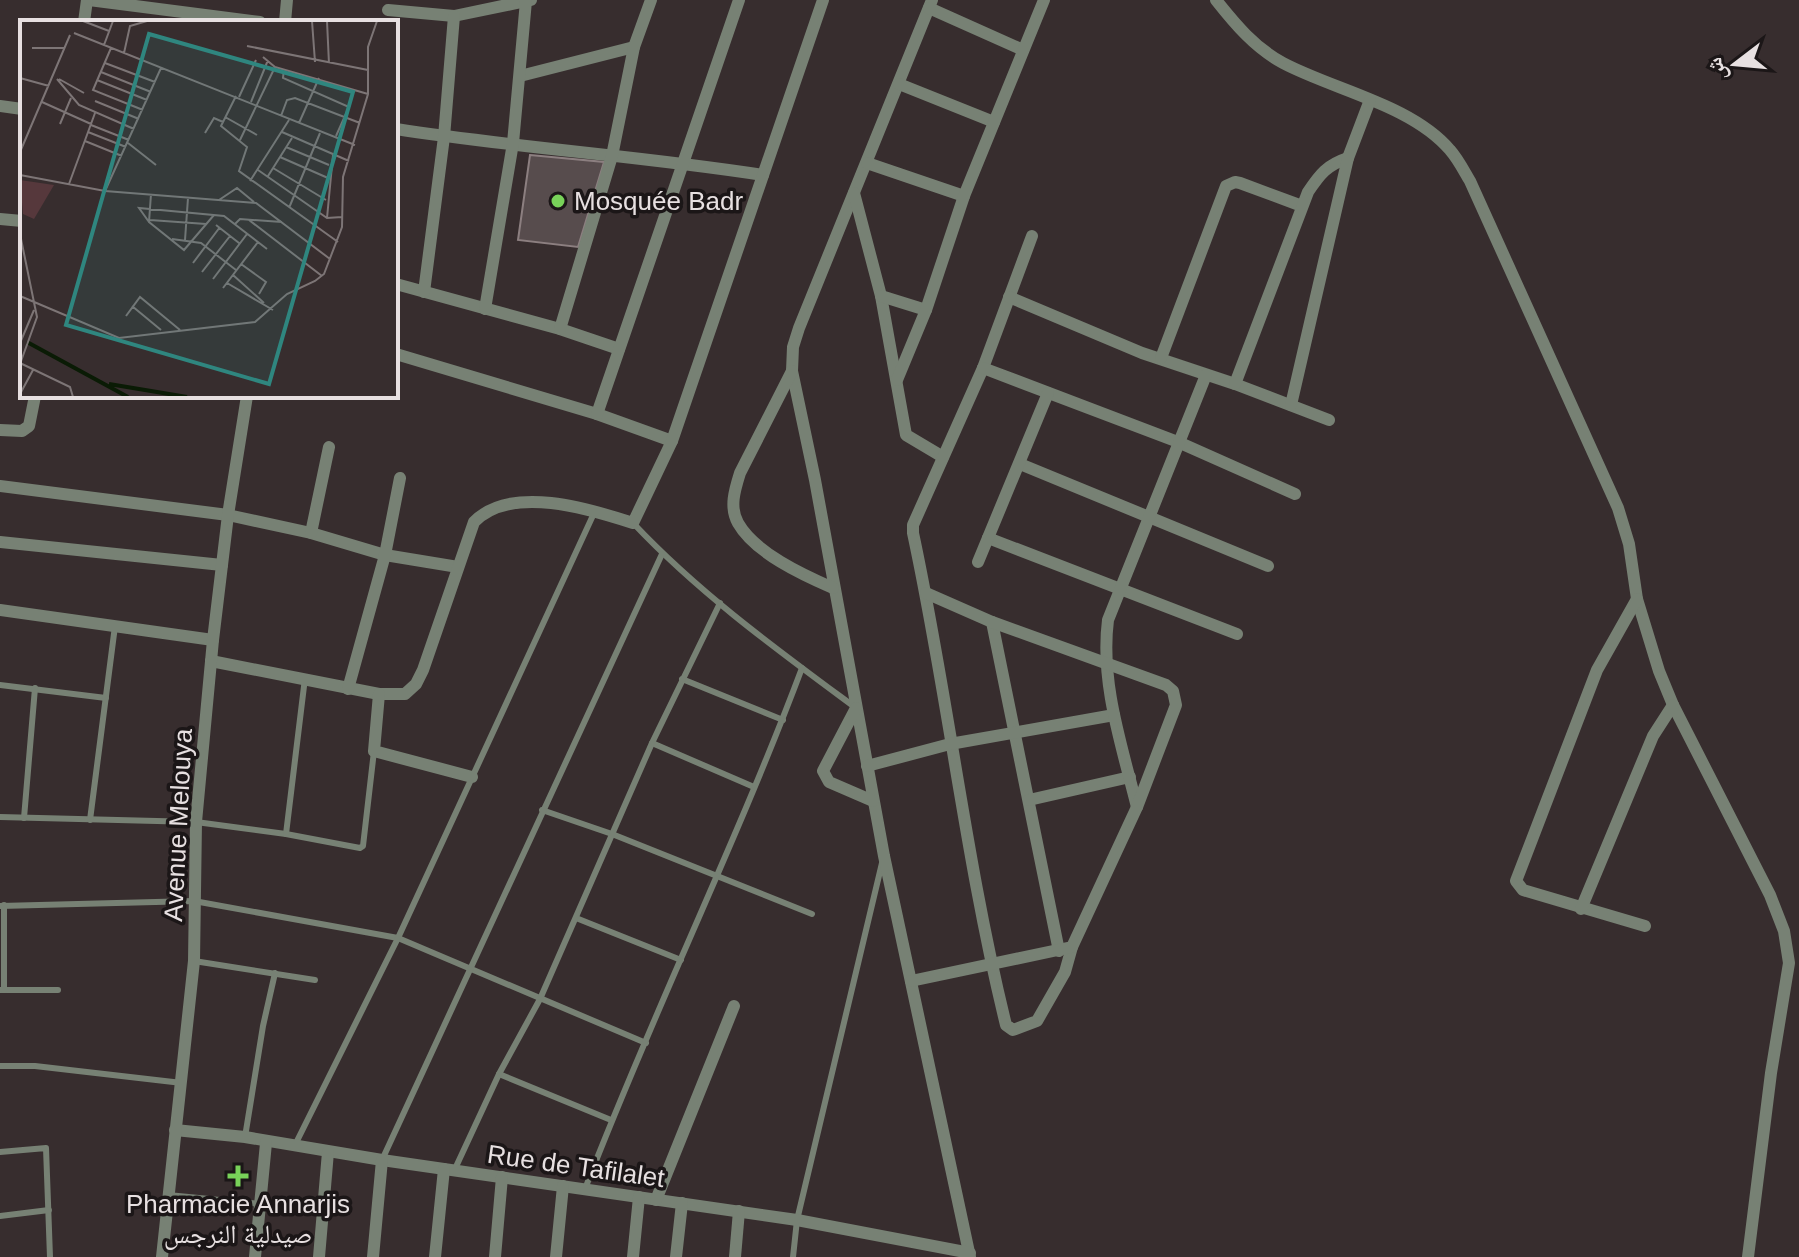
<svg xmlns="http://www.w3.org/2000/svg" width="1799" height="1257" font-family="Arial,'Noto Naskh Arabic',sans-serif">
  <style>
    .building { fill: #574c4d; stroke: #8c7f80; stroke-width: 2 }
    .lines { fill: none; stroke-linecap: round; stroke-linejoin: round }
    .lane { stroke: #778174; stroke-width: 6 }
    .street { stroke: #778174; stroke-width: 12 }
    .poi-dot { fill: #78d259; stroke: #1b1617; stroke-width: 3 }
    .labels { text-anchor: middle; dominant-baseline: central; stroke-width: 7; stroke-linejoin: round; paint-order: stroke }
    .poi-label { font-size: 26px; fill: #e7e0e1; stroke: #1b1617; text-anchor: start }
    .street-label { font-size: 26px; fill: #e7e0e1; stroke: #1b1617 }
    .inset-river { fill: none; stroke: #0a1b05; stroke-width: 4 }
    .inset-road { fill: none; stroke: #7d7576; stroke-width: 2 }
    .view { fill: #2f867f; fill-opacity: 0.15; stroke: #2f867f; stroke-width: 4 }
    .inset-edge { fill: none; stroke: #e7e0e1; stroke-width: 4 }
  </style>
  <rect width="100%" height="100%" fill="#372d2e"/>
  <polygon class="building" points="530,155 604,162 578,247 518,240"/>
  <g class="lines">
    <g class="lane">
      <path d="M634,524C700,594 779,651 856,708"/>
      <polyline points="682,679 783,720"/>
      <polyline points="0,685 106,698"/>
      <polyline points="652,743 754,787"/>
      <polyline points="542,810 612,834 812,914"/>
      <polyline points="0,817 196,822 286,834 360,848 363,846 374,751"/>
      <polyline points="24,818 35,688"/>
      <polyline points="90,820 115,626"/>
      <polyline points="286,834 305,678"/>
      <polyline points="0,906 194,901 398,938 646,1043"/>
      <polyline points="576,918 681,960"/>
      <polyline points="194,961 315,980"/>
      <polyline points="0,990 58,990"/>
      <polyline points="4,990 4,905"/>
      <polyline points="0,1066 35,1066 182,1083"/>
      <polyline points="499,1074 611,1120"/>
      <polyline points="245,1137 263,1026 275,973"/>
      <polyline points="294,1147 398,938 595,511"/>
      <polyline points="0,1152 46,1148 50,1257"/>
      <polyline points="382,1160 662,554"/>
      <polyline points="454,1171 499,1074 540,999 652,743 720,603"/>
      <path d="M585,1189C652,1014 736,844 802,668"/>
      <polyline points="168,1195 260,1204"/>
      <polyline points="0,1216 49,1210"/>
      <polyline points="793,1257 797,1220 882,863"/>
    </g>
    <g class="street">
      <polyline points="89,0 260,22"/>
      <polyline points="932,0 799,328 793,347 792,371 815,480 884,856 970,1257"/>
      <path d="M1216,0C1235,24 1255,48 1283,63C1334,90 1412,105 1450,150C1458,159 1464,171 1470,181L1618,508L1629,544L1637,599L1659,671L1673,705L1770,895L1784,931L1789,963L1771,1073L1748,1257"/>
      <polyline points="929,8 1023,50"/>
      <polyline points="388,10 454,16 531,0"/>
      <polyline points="84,22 87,0"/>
      <polyline points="285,22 287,0"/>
      <polyline points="520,76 634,47"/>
      <polyline points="899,84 994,122"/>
      <polyline points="0,106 22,109"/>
      <path d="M396,129C518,148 641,156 763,175"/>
      <polyline points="867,163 964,196"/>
      <polyline points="854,193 881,296 906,435 943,457"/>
      <polyline points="0,219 22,221"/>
      <path d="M1032,236L983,368L913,525V533C948,696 966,863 1006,1025L1013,1030L1037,1021L1065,972L1072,947"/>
      <polyline points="396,284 560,329 619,349"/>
      <polyline points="424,292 444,137 454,16"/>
      <polyline points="881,296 926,310"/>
      <polyline points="1009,297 1142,353 1235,384 1329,420"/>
      <polyline points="485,309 513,143 526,1"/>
      <polyline points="560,329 612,156 634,47 651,0"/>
      <polyline points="396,354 597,414 672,441"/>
      <polyline points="1161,358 1226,186 1235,182 1240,183 1302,206"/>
      <polyline points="983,368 1178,442 1295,494"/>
      <path d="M792,371L740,473C735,489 729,507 738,523C755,553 803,575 833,588"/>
      <polyline points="897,380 926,310 964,196 1044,0"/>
      <path d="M1235,384L1308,192C1320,174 1327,165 1348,158"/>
      <polyline points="1291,405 1348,158 1370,100"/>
      <polyline points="597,414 739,0"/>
      <polyline points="0,430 22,431 29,426 35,396"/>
      <polyline points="1020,464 1268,566"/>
      <polyline points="0,486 228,515 311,533 385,555 458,567"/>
      <polyline points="311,533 329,447"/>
      <polyline points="988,538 1237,634"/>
      <polyline points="0,542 222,565"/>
      <polyline points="978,562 1048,393"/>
      <polyline points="1637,599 1597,670 1516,881 1523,890 1645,926"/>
      <polyline points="0,610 213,640"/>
      <polyline points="992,622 1059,951"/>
      <path d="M211,661L379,694H405L416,684L423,670L474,522C511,484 590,509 633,523L672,441L823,0"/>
      <polyline points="348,689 385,555 400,478"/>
      <polyline points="379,694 374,751 472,777"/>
      <polyline points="856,708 823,771 829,782 873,801"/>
      <polyline points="867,766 950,744 1114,715"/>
      <polyline points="1029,800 1130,777"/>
      <path d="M1137,807C1122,746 1100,683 1108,620L1206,375"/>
      <polyline points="1581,909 1653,736 1673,705"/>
      <polyline points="911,981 1072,947 1137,807 1176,705 1173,691 1166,685 992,622 926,593"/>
      <polyline points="175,1130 245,1137 382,1160 797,1220 970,1253"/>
      <polyline points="656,1200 734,1006"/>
      <polyline points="162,1257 194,961 196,822 213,640 228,515 247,396"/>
      <polyline points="255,1257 266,1143"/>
      <polyline points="319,1257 328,1152"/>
      <polyline points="373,1257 382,1160"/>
      <polyline points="435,1257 444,1169"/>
      <polyline points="495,1257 502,1177"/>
      <polyline points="556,1257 563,1186"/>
      <polyline points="633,1257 639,1197"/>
      <polyline points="676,1257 682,1203"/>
      <polyline points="735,1257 739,1211"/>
    </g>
  </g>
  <g class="poi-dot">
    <circle cx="558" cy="201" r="8"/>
    <path d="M234 1164h8v8h8v8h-8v8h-8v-8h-8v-8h8z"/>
  </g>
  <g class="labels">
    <g class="poi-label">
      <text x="574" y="201">Mosquée Badr</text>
      <text x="238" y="1204" text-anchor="middle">Pharmacie Annarjis<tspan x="238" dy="30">صيدلية النرجس</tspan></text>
    </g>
    <g class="street-label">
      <text transform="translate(178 825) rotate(-87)">Avenue Melouya</text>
      <text transform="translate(576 1166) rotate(8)">Rue de Tafilalet</text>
    </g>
  </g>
  <g transform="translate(20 20)">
    <rect width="378" height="378" fill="#372d2e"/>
    <path d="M0,160L34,165L14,199L3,194Z" fill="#56383c"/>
    <path class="inset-river" d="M7,322L108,377M89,364L167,377"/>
    <path class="inset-road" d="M63,1L89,11M292,1L295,42M307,1L309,44M54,13L335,125M84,25L93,1M227,26L348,50M12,28H45M91,28L73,70L123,90M104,33L110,6L127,1M243,37L255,47L348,74M85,43L135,62M264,49L263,58L329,87L316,116M81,52L131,72M0,58L29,66M37,59L59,85L114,109M39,59L64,73M77,60L127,80M216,76L201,106L227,127L219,151L318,222M219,77L236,40M75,81L119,99M22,82L71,104M231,82L248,40M261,96L267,80L275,78L340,103M205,97L237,115M279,103L299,58M40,104L51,78M71,105L109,120M68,112L106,127M262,112L329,141M185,113L194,98L203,102M220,120L255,47M65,121L102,136M108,123L136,145M266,127L309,145M0,132L50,15M260,137L308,158M253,148L306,180M238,150L307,198L322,197M0,155L85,171L236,183L310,239M248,156L272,118M230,161L269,100M49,164L75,93M85,171L141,48M131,174L129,202L164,230L194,195M199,180L217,168L234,182M269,188L300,113M307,198L313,135M130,200L186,204M229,200L302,256M129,202L119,188L204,196L247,229M215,204L220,199L262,202M196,205L219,223M0,214L17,297L0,344M152,219L181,223L216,250M165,220L168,178M173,243L200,207M221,244L246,262L239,274M182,252L210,216M213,255L244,283M193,259L227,214M207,263L253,290M203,268L238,222M0,276L99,318L235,302L267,274L295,261L304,254L322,207L323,157L348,74V27L357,1M112,286L141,310M106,296L120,277L160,310M0,323L14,290M0,343L50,367L53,377M0,374L13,350"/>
    <path class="view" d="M129,14L333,72L249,364L46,305Z"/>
    <rect width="378" height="378" class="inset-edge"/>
  </g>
  <g transform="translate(1735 64) rotate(254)" stroke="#1b1617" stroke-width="6" paint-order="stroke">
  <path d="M0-6L14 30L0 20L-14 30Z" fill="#e7e0e1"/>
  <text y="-12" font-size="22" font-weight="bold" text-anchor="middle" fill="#e7e0e1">ش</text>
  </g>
</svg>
